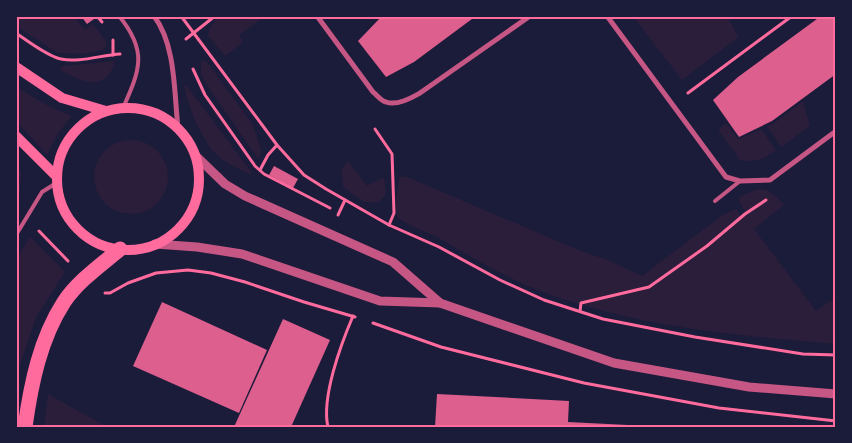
<svg xmlns="http://www.w3.org/2000/svg" width="852" height="443" font-family="Quicksand,sans-serif">
  <style>
    .green { fill: #2a1e3b }
    .building { fill: #dd5f8e }
    .lines { fill: none; stroke-linecap: round; stroke-linejoin: round }
    .path { stroke: #ff6b9d; stroke-width: 3 }
    .service { stroke: #c65784; stroke-width: 4 }
    .minor { stroke: #c65784; stroke-width: 5 }
    .tertiary { stroke: #c65784; stroke-width: 9 }
    .secondary { stroke: #ff6b9d; stroke-width: 10 }
    .motorway { stroke: #ff6b9d; stroke-width: 15 }
    .neatline { fill: none; stroke: #ff6b9d; stroke-width: 2 }
  </style>
  <rect width="100%" height="100%" fill="#1b1b3a"/>
  <g class="green">
    <polygon points="16,16 73,16 85,30 93,24 105,40 107,46 102,50 94,52 78,54 58,53 16,26"/>
    <path d="M220,16H265L239,35L243,42L225,56L208,36C209,27 213,22 220,16Z"/>
    <polygon points="633,16 727,16 738,37 682,80"/>
    <polygon points="201,60 207,62 253,125 261,150 260,157 258,159 206,84 201,74"/>
    <path d="M114,61C114,66 112,71 108,75C95,90 74,77 60,70L63,66Z"/>
    <path d="M186,85L252,173L251,175C238,168 222,162 212,150C198,131 189,108 184,86Z"/>
    <path d="M16,86C33,98 50,108 70,115L71,117L58,133L47,155L16,121Z"/>
    <polygon points="803,101 810,126 781,147 767,126 773,124"/>
    <path d="M726,123L738,139L761,129L776,150C764,159 755,163 740,160L718,130Z"/>
    <circle cx="131" cy="177" r="37"/>
    <polygon points="16,158 21,174 19,202 16,199"/>
    <polygon points="348,161 367,186 384,177 386,194 379,202 364,202 343,187 342,169"/>
    <path d="M405,176L578,250L608,260L642,276L723,215L736,209L743,218L747,214L739,201L740,197C762,185 767,186 784,205L754,229L816,311L833,299L836,303V344C739,336 640,327 548,294C509,280 473,258 437,237C429,233 400,222 397,216C394,208 398,187 399,178Z"/>
    <polygon points="30,237 65,272 36,317 16,377 16,259"/>
    <polygon points="48,394 107,427 44,427"/>
  </g>
  <g class="building">
    <polygon points="81,16 91,16 94,19 87,24"/>
    <polygon points="382,16 476,16 414,62 386,77 358,41"/>
    <polygon points="821,16 836,16 836,74 772,121 739,137 713,100 738,77"/>
    <polygon points="274,166 298,179 293,188 269,175"/>
    <polygon points="162,302 267,350 239,413 133,366"/>
    <polygon points="283,319 330,340 291,427 234,427"/>
    <polygon points="437,394 569,401 568,422 628,425 628,427 435,427"/>
  </g>
  <g class="lines">
    <g class="path">
      <polyline points="97,16 102,22"/>
      <polyline points="181,16 277,145 304,175 326,189 389,225 439,247 500,280 544,300 603,319 695,337 803,354 836,355"/>
      <path d="M16,33C28,41 47,56 61,59C78,63 102,55 120,54"/>
      <polyline points="186,39 215,16"/>
      <polyline points="113,40 113,55"/>
      <polyline points="193,69 205,95 255,166 264,174 330,208"/>
      <polyline points="688,93 792,16"/>
      <polyline points="375,129 392,154 394,213 389,225"/>
      <polyline points="260,170 268,155 277,145"/>
      <polyline points="338,215 345,200"/>
      <polyline points="39,231 68,261"/>
      <polyline points="105,293 110,293 128,283 156,273 188,270 211,273 245,282 304,302 355,317"/>
      <polyline points="580,311 581,303 649,287 707,246 745,214 766,200"/>
      <polyline points="373,323 441,347 584,383 719,408 836,421"/>
      <path d="M328,427C321,398 341,344 353,316"/>
    </g>
    <g class="service">
      <path d="M119,16C148,51 140,70 123,108"/>
      <polyline points="715,201 740,181"/>
      <polyline points="16,235 42,192 58,182"/>
    </g>
    <g class="minor">
      <path d="M154,16C176,45 174,93 178,128"/>
      <path d="M317,16L373,92C377,95 381,101 386,102C397,106 411,98 420,93L530,16"/>
      <polyline points="607,16 726,177 740,181 770,180 836,131"/>
    </g>
    <g class="tertiary">
      <polyline points="196,156 225,184 245,196 393,262 440,303"/>
      <polyline points="155,244 197,247 242,254 380,301 440,303 614,363 749,387 836,394"/>
    </g>
    <g class="secondary">
      <polyline points="16,67 62,98 106,111"/>
      <circle cx="128" cy="179" r="71"/>
      <polyline points="16,136 57,177"/>
    </g>
    <path class="motorway" d="M25,427C31,384 40,339 64,302C78,281 101,265 120,249"/>
  </g>
  <rect width="852" height="443" fill="none" stroke="#1b1b3a" stroke-width="35"/>
  <rect x="18" y="18" width="816" height="408" class="neatline"/>
</svg>
